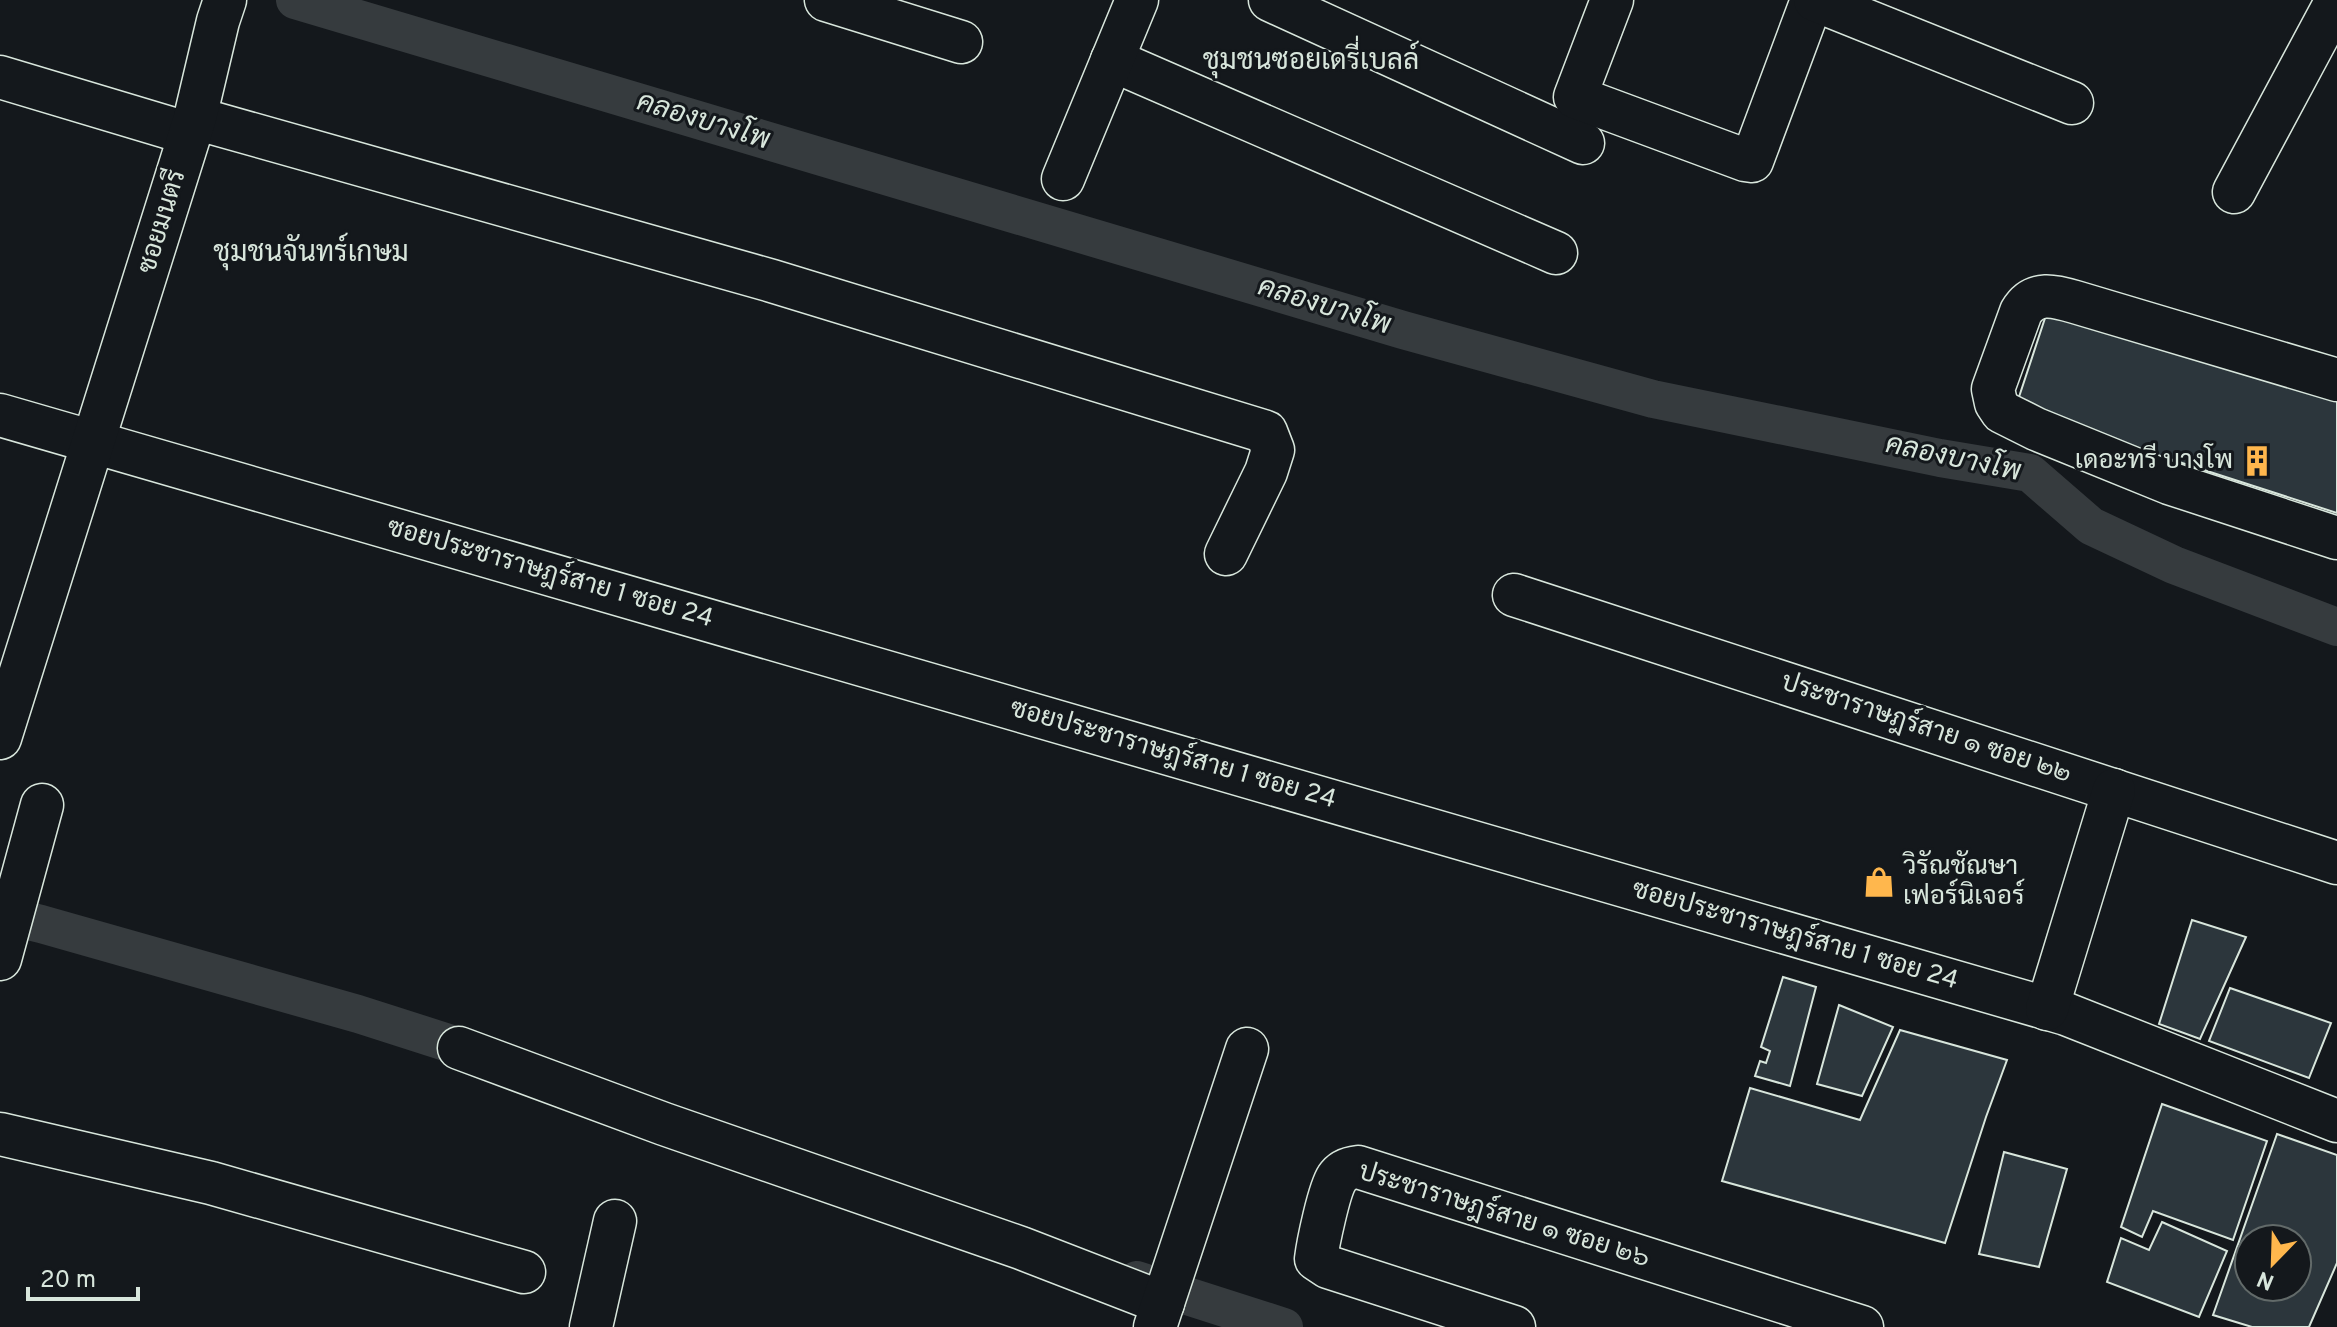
<svg xmlns="http://www.w3.org/2000/svg" width="2337" height="1327" font-family="Overpass,Sarabun,sans-serif">
  <style>
    .lines { fill: none; stroke-linecap: round; stroke-linejoin: round }
    .canal { stroke: #363b3e; stroke-width: 38 }
    .building { fill: #2c363c; stroke: #d8e6dc; stroke-width: 2; fill-rule: evenodd }
    .minor-casing { stroke: #d8e6dc; stroke-width: 45 }
    .minor { stroke: #14181c; stroke-width: 42 }
    .labels { text-anchor: middle; dominant-baseline: central; stroke-width: 6; stroke-linejoin: round; paint-order: stroke }
    .street-label { font-size: 26px; fill: #d8e6dc; stroke: #14181c }
    .poi-label { font-size: 26px; fill: #d8e6dc; stroke: #14181c; text-anchor: end }
    .neighbourhood-label { font-size: 28px; fill: #d8e6dc; stroke: #14181c }
    .water-label { font-size: 28px; font-style: italic; fill: #d8e6dc; stroke: #14181c }
  </style>
  <rect width="100%" height="100%" fill="#14181c"/>
  <g class="lines">
    <g class="canal">
      <polyline points="295,0 1403,330 1653,399 1940,458 2030,473 2091,526 2174,565 2337,627"/>
      <polyline points="0,914 41,924 358,1014 489,1056"/>
      <polyline points="1137,1280 1284,1327"/>
    </g>
  </g>
  <g class="building">
    <polygon points="2049,306 2337,396 2337,513 2015,409"/>
    <polygon points="2192,920 2246,937 2200,1039 2159,1024"/>
    <polygon points="1783,977 1816,987 1790,1086 1755,1076 1760,1061 1766,1063 1770,1051 1761,1047"/>
    <polygon points="2230,988 2331,1023 2309,1078 2209,1041"/>
    <polygon points="1839,1005 1893,1027 1862,1096 1817,1084"/>
    <polygon points="1900,1030 2007,1060 1986,1117 1945,1243 1722,1181 1750,1088 1860,1120"/>
    <polygon points="2162,1104 2267,1141 2233,1240 2153,1211 2142,1237 2121,1227"/>
    <path d="M2277,1134L2337,1155V1263L2309,1327H2252L2213,1315ZM2249,1239H2297V1287H2249Z"/>
    <polygon points="2004,1152 2067,1169 2039,1267 1979,1254"/>
    <polygon points="2162,1222 2227,1251 2199,1317 2107,1282 2121,1238 2149,1250"/>
  </g>
  <g class="lines">
    <defs>
      <g id="minor">
        <polyline points="826,0 961,42"/>
        <polyline points="1270,0 1583,143"/>
        <polyline points="1612,0 1575,97 1745,160 1752,161 1812,0"/>
        <polyline points="1815,0 2072,103"/>
        <polyline points="1112,60 1556,253"/>
        <polyline points="0,77 190,134"/>
        <polyline points="195,118 772,281 1266,432 1273,450 1266,472 1226,554"/>
        <polyline points="1063,179 1137,0"/>
        <polyline points="2234,192 2337,0"/>
        <path d="M2337,380L2075,302C2055,296 2034,290 2021,312L1993,389L1996,403L2002,412L2036,429L2169,483L2337,538"/>
        <polyline points="0,415 2066,1014 2337,1121"/>
        <polyline points="1514,595 2337,863"/>
        <polyline points="0,738 195,118 218,21 225,0"/>
        <polyline points="0,959 42,805"/>
        <polyline points="2047,1009 2114,790"/>
        <polyline points="459,1048 664,1124 1021,1248 1163,1303"/>
        <polyline points="0,1134 211,1183 524,1272"/>
        <polyline points="591,1327 615,1221"/>
        <polyline points="1155,1327 1247,1049"/>
        <path d="M1514,1327L1328,1267L1316,1259C1318,1243 1329,1190 1337,1178C1342,1170 1349,1168 1358,1167L1862,1327"/>
      </g>
    </defs>
    <use href="#minor" class="minor-casing"/>
    <use href="#minor" class="minor"/>
  </g>
  <defs>
    <symbol id="building-bare" viewBox="-9 -9 18 18"><path d="M-4-6H4V6H1V3H-1V6H-4ZM-2.5-4.3h1.7v1.8h-1.7ZM.8-4.3h1.7v1.8H.8ZM-2.5-1h1.7V.8h-1.7ZM.8-1h1.7V.8H.8Z" fill="#ffb74d" stroke="#14181c" stroke-width="2.5" paint-order="stroke"/></symbol>
    <symbol id="shop-bare" viewBox="-9 -9 18 18"><path d="M-5-2.5h2.3a2.7 3.5 0 0 1 5.4 0H5L5.5 6h-11ZM-1.5-2.5h3a1.5 2.3 0 0 0-3 0Z" fill="#ffb74d" stroke="#14181c" stroke-width="2.5" paint-order="stroke"/></symbol>
  </defs>
  <g fill-rule="evenodd">
    <use href="#building-bare" x="2235" y="439" width="44" height="44"/>
    <use href="#shop-bare" x="1857" y="860" width="44" height="44"/>
  </g>
  <g class="labels">
    <g class="street-label">
      <text transform="translate(163 222) rotate(-73)">ซอยมนตรี</text>
      <text transform="translate(550 574) rotate(16)">ซอยประชาราษฎร์สาย 1 ซอย 24</text>
      <text transform="translate(1926 729) rotate(18)">ประชาราษฎร์สาย ๑ ซอย ๒๒</text>
      <text transform="translate(1173 755) rotate(16)">ซอยประชาราษฎร์สาย 1 ซอย 24</text>
      <text transform="translate(1795 936) rotate(16)">ซอยประชาราษฎร์สาย 1 ซอย 24</text>
      <text transform="translate(1504 1216) rotate(17)">ประชาราษฎร์สาย ๑ ซอย ๒๖</text>
    </g>
    <g class="poi-label">
      <text x="2233" y="461">เดอะทรี บางโพ</text>
      <text x="1903" y="867" text-anchor="start">วิรัณชัณษา<tspan x="1903" dy="30">เฟอร์นิเจอร์</tspan></text>
    </g>
    <g class="neighbourhood-label">
      <text x="1311" y="62">ชุมชนซอยเดรี่เบลล์</text>
      <text x="311" y="254">ชุมชนจันทร์เกษม</text>
    </g>
    <g class="water-label">
      <text transform="translate(703 122) rotate(17)">คลองบางโพ</text>
      <text transform="translate(1324 307) rotate(17)">คลองบางโพ</text>
      <text transform="translate(1953 459) rotate(12)">คลองบางโพ</text>
    </g>
  </g>
  <g transform="translate(2273 1263) rotate(203)"><circle r="38" fill="#14181c" stroke="#626a69" stroke-width="2"/>
  <path d="M0-6L14 30L0 20L-14 30Z" fill="#ffb74d"/>
  <text y="-12" font-size="22" font-weight="bold" text-anchor="middle" fill="#d8e6dc">N</text>
  </g>
  <path d="M28 1287v12h110v-12" fill="none" stroke="#d8e6dc" stroke-width="4"/>
  <text x="40" y="1287" font-size="24" fill="#d8e6dc" stroke="#14181c" stroke-width="6" paint-order="stroke">20 m</text>
</svg>
